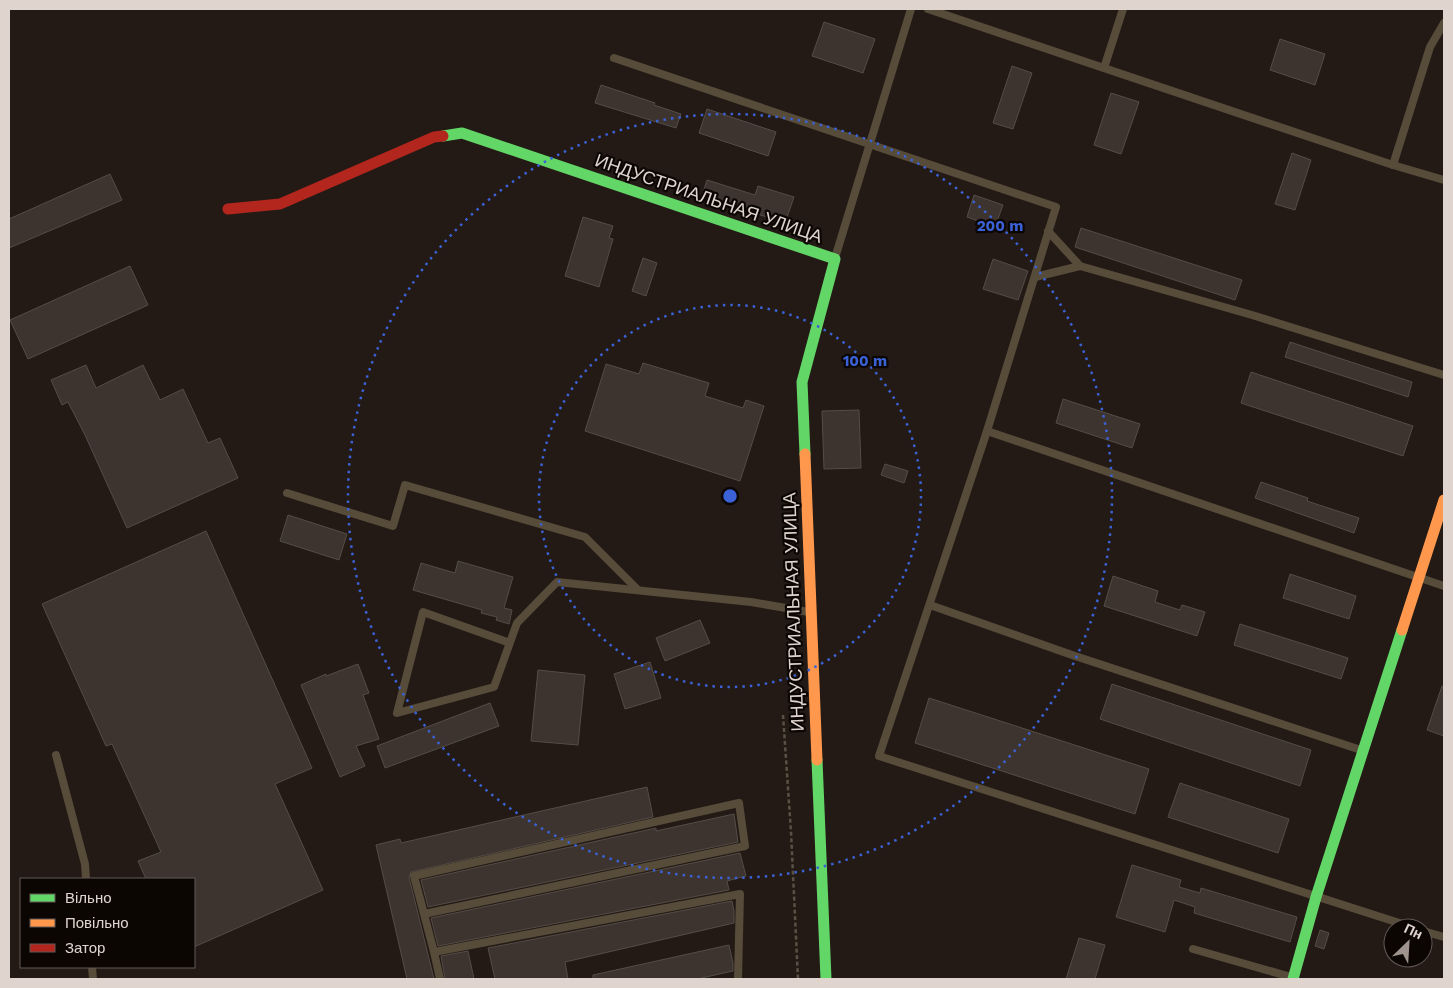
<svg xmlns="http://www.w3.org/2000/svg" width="1453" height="988" font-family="'Work Sans',sans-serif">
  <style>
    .building { fill: #3d3430; stroke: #544c47 }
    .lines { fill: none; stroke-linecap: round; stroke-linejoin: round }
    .path { stroke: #5a5145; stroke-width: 2.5; stroke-dasharray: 4 2.5; stroke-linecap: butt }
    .lane { stroke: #574b3a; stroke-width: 8 }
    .fast { stroke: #63d668; stroke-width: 11 }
    .slow { stroke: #ff974d; stroke-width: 11 }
    .jam { stroke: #b3261e; stroke-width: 11 }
    .ring { fill: none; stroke: #3a62d6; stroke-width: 2.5; stroke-dasharray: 2.5 5 }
    .labels { text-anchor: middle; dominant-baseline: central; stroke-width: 4.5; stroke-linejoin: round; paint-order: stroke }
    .street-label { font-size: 18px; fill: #e0d5ce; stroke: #0c0603 }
    .centre { fill: #3a62d6; stroke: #0c0603; stroke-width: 2.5 }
    .ring-label { font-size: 15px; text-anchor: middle; font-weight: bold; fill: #3a62d6; stroke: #0c0603; stroke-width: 4.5; stroke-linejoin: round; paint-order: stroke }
  </style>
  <rect width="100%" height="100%" fill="#231a15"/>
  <g class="building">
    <polygon points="824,22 875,39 863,73 812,56"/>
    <polygon points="1280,39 1325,54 1315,85 1270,70"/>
    <polygon points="1012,66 1032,73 1013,129 993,123"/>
    <polygon points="601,85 655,103 654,105 681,114 676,128 595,103"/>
    <polygon points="1111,93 1139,102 1121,154 1094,145"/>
    <polygon points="707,109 776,132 768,156 699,133"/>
    <polygon points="1292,153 1311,160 1295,210 1275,204"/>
    <polygon points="110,174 122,200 9,248 9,219"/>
    <polygon points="707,180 755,195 758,186 794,197 785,223 702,196"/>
    <polygon points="974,195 1003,205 995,227 967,217"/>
    <polygon points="583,217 613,226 609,238 613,239 599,287 565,276"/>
    <polygon points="1081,228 1242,280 1235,300 1075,247"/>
    <polygon points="643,258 657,263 646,296 632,291"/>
    <polygon points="993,259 1028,271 1018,300 983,289"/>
    <polygon points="130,266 148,305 28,359 10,320"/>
    <polygon points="1290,342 1412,382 1408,397 1285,357"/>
    <polygon points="643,363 709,383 705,396 743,408 746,400 764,406 740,481 585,431 606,364 639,374"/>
    <polygon points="86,365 96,388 143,365 160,400 183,389 208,443 220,438 238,478 127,528 85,435 68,402 62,405 51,380"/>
    <polygon points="1251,372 1413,426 1403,456 1241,403"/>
    <polygon points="1063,399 1140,424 1132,448 1056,423"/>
    <polygon points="859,410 861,468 824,469 822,411"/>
    <polygon points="885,464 908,471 904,483 881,475"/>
    <polygon points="1261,482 1308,498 1307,501 1359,518 1354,533 1255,498"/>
    <polygon points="288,515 347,534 339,560 280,541"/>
    <polygon points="206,531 312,768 275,784 323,890 194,947 194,879 146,879 138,861 161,852 112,744 106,746 42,604"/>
    <polygon points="458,561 513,577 504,608 512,610 509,624 496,620 497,617 481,613 482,610 413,590 421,563 455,573"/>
    <polygon points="1290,574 1356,596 1349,619 1283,598"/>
    <polygon points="1113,576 1158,591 1155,602 1180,610 1182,605 1205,612 1197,636 1104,606"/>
    <polygon points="700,620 710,643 665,661 656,638"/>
    <polygon points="1240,624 1348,658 1341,679 1234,645"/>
    <polygon points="650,662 661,698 625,709 614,674"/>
    <polygon points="358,664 369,693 363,695 379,739 356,746 365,766 340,777 301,685 326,674 326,676"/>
    <polygon points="538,670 585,675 578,745 531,741"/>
    <polygon points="1112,684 1311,750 1300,786 1100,719"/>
    <polygon points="1442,686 1444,686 1444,736 1427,730"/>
    <polygon points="929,698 1149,769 1135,814 915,743"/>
    <polygon points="490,703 499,726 385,768 377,746"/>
    <polygon points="1180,783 1289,819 1278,853 1168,817"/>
    <polygon points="647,787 653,817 411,872 409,877 434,979 407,979 376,845 400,839 401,843"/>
    <polygon points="734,814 738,842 428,907 421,880 656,828 656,831"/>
    <polygon points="740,853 746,876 727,881 729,890 438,946 431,918"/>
    <polygon points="1132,865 1181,880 1179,887 1200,893 1201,888 1297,917 1290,942 1194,913 1195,907 1174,900 1165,932 1116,917"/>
    <polygon points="732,901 734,911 734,923 565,962 568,979 495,979 488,948"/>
    <polygon points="1320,930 1329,933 1324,949 1315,946"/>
    <polygon points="1079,938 1105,945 1095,979 1066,979"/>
    <polygon points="729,945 733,963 733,971 697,979 593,979 593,975"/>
    <polygon points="468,951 474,979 445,979 441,956"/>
  </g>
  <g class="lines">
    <polyline class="path" points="783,715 791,832 798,979"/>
    <g class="lane">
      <polyline points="928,9 1393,165 1444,180"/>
      <polyline points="614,58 1056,207 987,431 879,756 1415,928"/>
      <polyline points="1104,68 1123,9"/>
      <polyline points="1393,165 1430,47 1444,23"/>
      <polyline points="1048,231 1080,266 1252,315 1444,375"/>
      <polyline points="835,258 911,9"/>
      <polyline points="1035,277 1080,266"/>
      <polyline points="987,431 1444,586"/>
      <polyline points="287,493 393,526 405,485 585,537 638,590"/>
      <polyline points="930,605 1072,655 1361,750"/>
      <polyline points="510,643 423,612 397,713 494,687 517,623 557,582 751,602 809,612"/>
      <polyline points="56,755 85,864 86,879"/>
      <polyline points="424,914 745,846 739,803 414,876 434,952"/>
      <polyline points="1423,931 1444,937"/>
      <polyline points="1193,949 1291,977"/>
      <polyline points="92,967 93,979"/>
      <polyline points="440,979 434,952 740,894 738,979"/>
    </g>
    <g class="fast">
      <polyline points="443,136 462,133 835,259 802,382 805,454"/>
      <polyline points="817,760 826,979"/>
      <polyline points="1293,979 1316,897 1402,630"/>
    </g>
    <g class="slow">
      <polyline points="805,454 817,760"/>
      <polyline points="1402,630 1444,500"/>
    </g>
    <polyline class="jam" points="228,209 280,204 434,137 443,136"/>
  </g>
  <g class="ring">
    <circle cx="730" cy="496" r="191"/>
    <circle cx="730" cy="496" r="382"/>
  </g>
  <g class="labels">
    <g class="street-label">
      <text transform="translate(709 198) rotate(19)">ИНДУСТРИАЛЬНАЯ УЛИЦА</text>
      <text transform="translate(793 612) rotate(-92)">ИНДУСТРИАЛЬНАЯ УЛИЦА</text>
    </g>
  </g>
  <circle cx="730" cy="496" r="8" class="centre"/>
  <g class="ring-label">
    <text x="1000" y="231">200 m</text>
    <text x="865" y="366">100 m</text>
  </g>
  <rect width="1453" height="988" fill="none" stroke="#e0d5ce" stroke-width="20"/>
  <rect x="20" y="878" width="175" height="90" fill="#0c0603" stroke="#615954"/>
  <rect x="30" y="894" width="25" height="8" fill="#63d668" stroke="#615954"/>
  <text x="65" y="903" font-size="15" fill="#e0d5ce">Вільно</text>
  <rect x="30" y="919" width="25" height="8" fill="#ff974d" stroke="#615954"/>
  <text x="65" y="928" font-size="15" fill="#e0d5ce">Повільно</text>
  <rect x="30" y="944" width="25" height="8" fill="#b3261e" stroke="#615954"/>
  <text x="65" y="953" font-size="15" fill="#e0d5ce">Затор</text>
  <g transform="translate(1408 943) rotate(25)"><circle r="24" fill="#0c0603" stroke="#615954"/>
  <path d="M0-4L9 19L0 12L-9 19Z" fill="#9e948d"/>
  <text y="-8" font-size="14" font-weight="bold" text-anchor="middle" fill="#e0d5ce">Пн</text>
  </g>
</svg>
